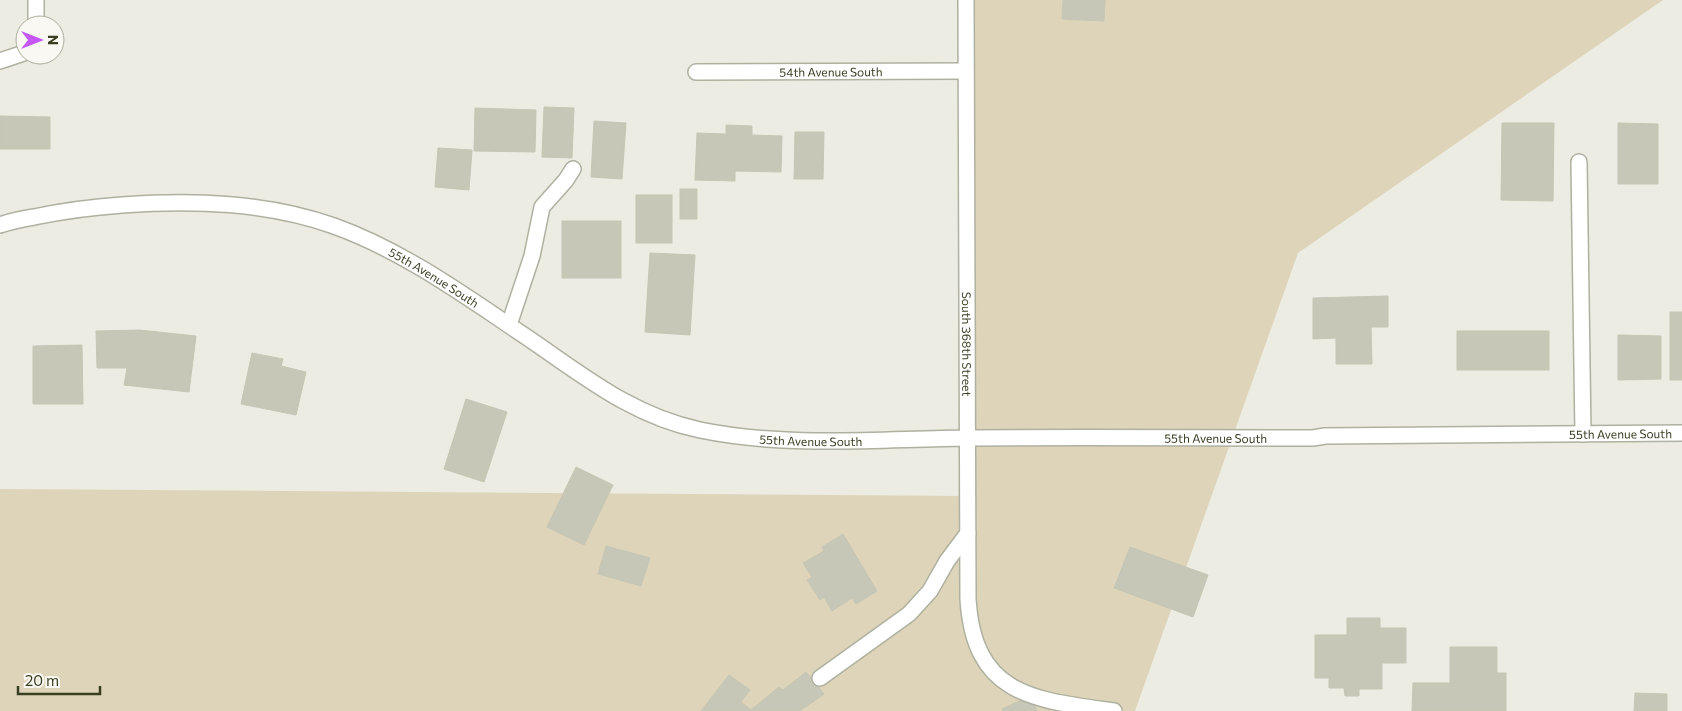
<svg xmlns="http://www.w3.org/2000/svg" width="1682" height="711" font-family="Commissioner,sans-serif">
  <style>
    .green { fill: #ded4ba }
    .building { fill: #c7c7b7; stroke: #c6c6b4 }
    .lines { fill: none; stroke-linecap: round; stroke-linejoin: round }
    .lane-casing { stroke: #afb1a0; stroke-width: 18 }
    .street-casing { stroke: #afb1a0; stroke-width: 18 }
    .lane { stroke: #fff; stroke-width: 15 }
    .street { stroke: #fff; stroke-width: 15 }
    .labels { text-anchor: middle; dominant-baseline: central; stroke-width: 4; stroke-linejoin: round; paint-order: stroke }
    .street-label { font-size: 12px; fill: #393e21; stroke: #f9f8f2 }
  </style>
  <rect width="100%" height="100%" fill="#ecece2"/>
  <polygon class="green" points="966,0 1663,0 1298,253 1135,711 0,711 0,489 967,496"/>
  <g class="building">
    <polygon points="1063,0 1105,0 1104,21 1062,19"/>
    <polygon points="544,107 574,108 572,158 542,157"/>
    <polygon points="475,108 536,110 535,152 474,151"/>
    <polygon points="0,116 50,117 50,149 0,149"/>
    <polygon points="594,121 626,123 622,179 591,177"/>
    <polygon points="1502,123 1554,123 1553,201 1501,200"/>
    <polygon points="1618,123 1658,124 1658,184 1618,184"/>
    <polygon points="726,125 752,126 752,135 782,136 781,172 735,171 735,181 695,180 697,133 726,134"/>
    <polygon points="795,132 824,132 823,179 794,179"/>
    <polygon points="438,148 472,150 469,190 435,187"/>
    <rect x="680" y="189" width="17" height="30"/>
    <rect x="636" y="195" width="36" height="48"/>
    <rect x="562" y="221" width="59" height="57"/>
    <polygon points="650,253 695,255 690,335 645,332"/>
    <polygon points="1388,296 1388,327 1371,327 1372,364 1336,364 1336,338 1313,339 1313,298"/>
    <rect x="1670" y="312" width="12" height="68"/>
    <polygon points="139,330 196,336 189,392 124,385 127,368 97,368 96,331"/>
    <rect x="1457" y="331" width="92" height="39"/>
    <polygon points="1618,335 1661,336 1661,379 1618,380"/>
    <polygon points="82,345 83,404 33,404 33,346"/>
    <polygon points="252,353 283,359 281,366 306,372 296,415 241,404"/>
    <polygon points="466,399 507,412 484,482 444,469"/>
    <polygon points="576,467 613,485 584,545 547,527"/>
    <polygon points="843,534 877,591 856,604 852,598 832,611 824,597 820,600 807,580 812,577 803,563 824,551 822,547"/>
    <polygon points="606,546 650,558 641,586 598,574"/>
    <polygon points="1130,547 1208,575 1193,617 1114,588"/>
    <polygon points="1347,618 1380,618 1380,628 1406,628 1406,663 1382,663 1382,689 1359,689 1359,696 1345,696 1344,688 1329,688 1329,678 1315,678 1315,635 1347,635"/>
    <polygon points="1450,647 1497,647 1497,673 1506,673 1506,711 1412,711 1413,683 1450,683"/>
    <polygon points="806,672 824,694 800,711 701,711 729,675 750,690 741,702 751,710 779,687 783,690"/>
    <polygon points="1635,693 1667,694 1667,711 1634,711"/>
    <polygon points="1030,696 1037,711 1003,711 1002,709"/>
  </g>
  <g class="lines">
    <defs>
      <g id="lane">
        <polyline points="1579,162 1583,434"/>
        <polyline points="509,325 532,256 542,207 566,180 573,169"/>
        <polyline points="820,678 909,614 930,591 947,561 968,533"/>
      </g>
      <g id="street">
        <polyline points="36,0 36,25"/>
        <path id="s1" d="M966,0L968,599C974,696 1034,700 1114,711"/>
        <polyline points="0,61 24,53 25,51"/>
        <path id="s2" d="M696,72L966,71"/>
        <path id="s3" d="M0,225C11,221 22,219 34,217C63,211 93,207 122,205C193,200 267,202 334,226C401,250 461,293 519,332C578,371 628,415 700,430C788,448 878,439 968,438C1083,437 1198,438 1313,438L1325,436L1682,433"/>
      </g>
    </defs>
    <use href="#lane" class="lane-casing"/>
    <use href="#street" class="street-casing"/>
    <use href="#lane" class="lane"/>
    <use href="#street" class="street"/>
  </g>
  <g class="labels">
    <g class="street-label">
      <text stroke="none"><textPath href="#s2" startOffset="135">54th Avenue South</textPath></text>
      <text stroke="none"><textPath href="#s3" startOffset="451">55th Avenue South</textPath></text>
      <text stroke="none"><textPath href="#s1" startOffset="344">South 368th Street</textPath></text>
      <text stroke="none"><textPath href="#s3" startOffset="1681">55th Avenue South</textPath></text>
      <text stroke="none"><textPath href="#s3" startOffset="1276">55th Avenue South</textPath></text>
      <text stroke="none"><textPath href="#s3" startOffset="871">55th Avenue South</textPath></text>
    </g>
  </g>
  <g transform="translate(40 40) rotate(90)"><circle r="24" fill="#f9f8f2" stroke="#acae9e"/>
  <path d="M0-4L9 19L0 12L-9 19Z" fill="#c457f6"/>
  <text y="-8" font-size="14" font-weight="bold" text-anchor="middle" fill="#393e21">N</text>
  </g>
  <path d="M18 686v8h82v-8" fill="none" stroke="#393e21" stroke-width="2.5"/>
  <text x="25" y="686" font-size="15" fill="#393e21" stroke="#f9f8f2" stroke-width="4" paint-order="stroke">20 m</text>
</svg>
